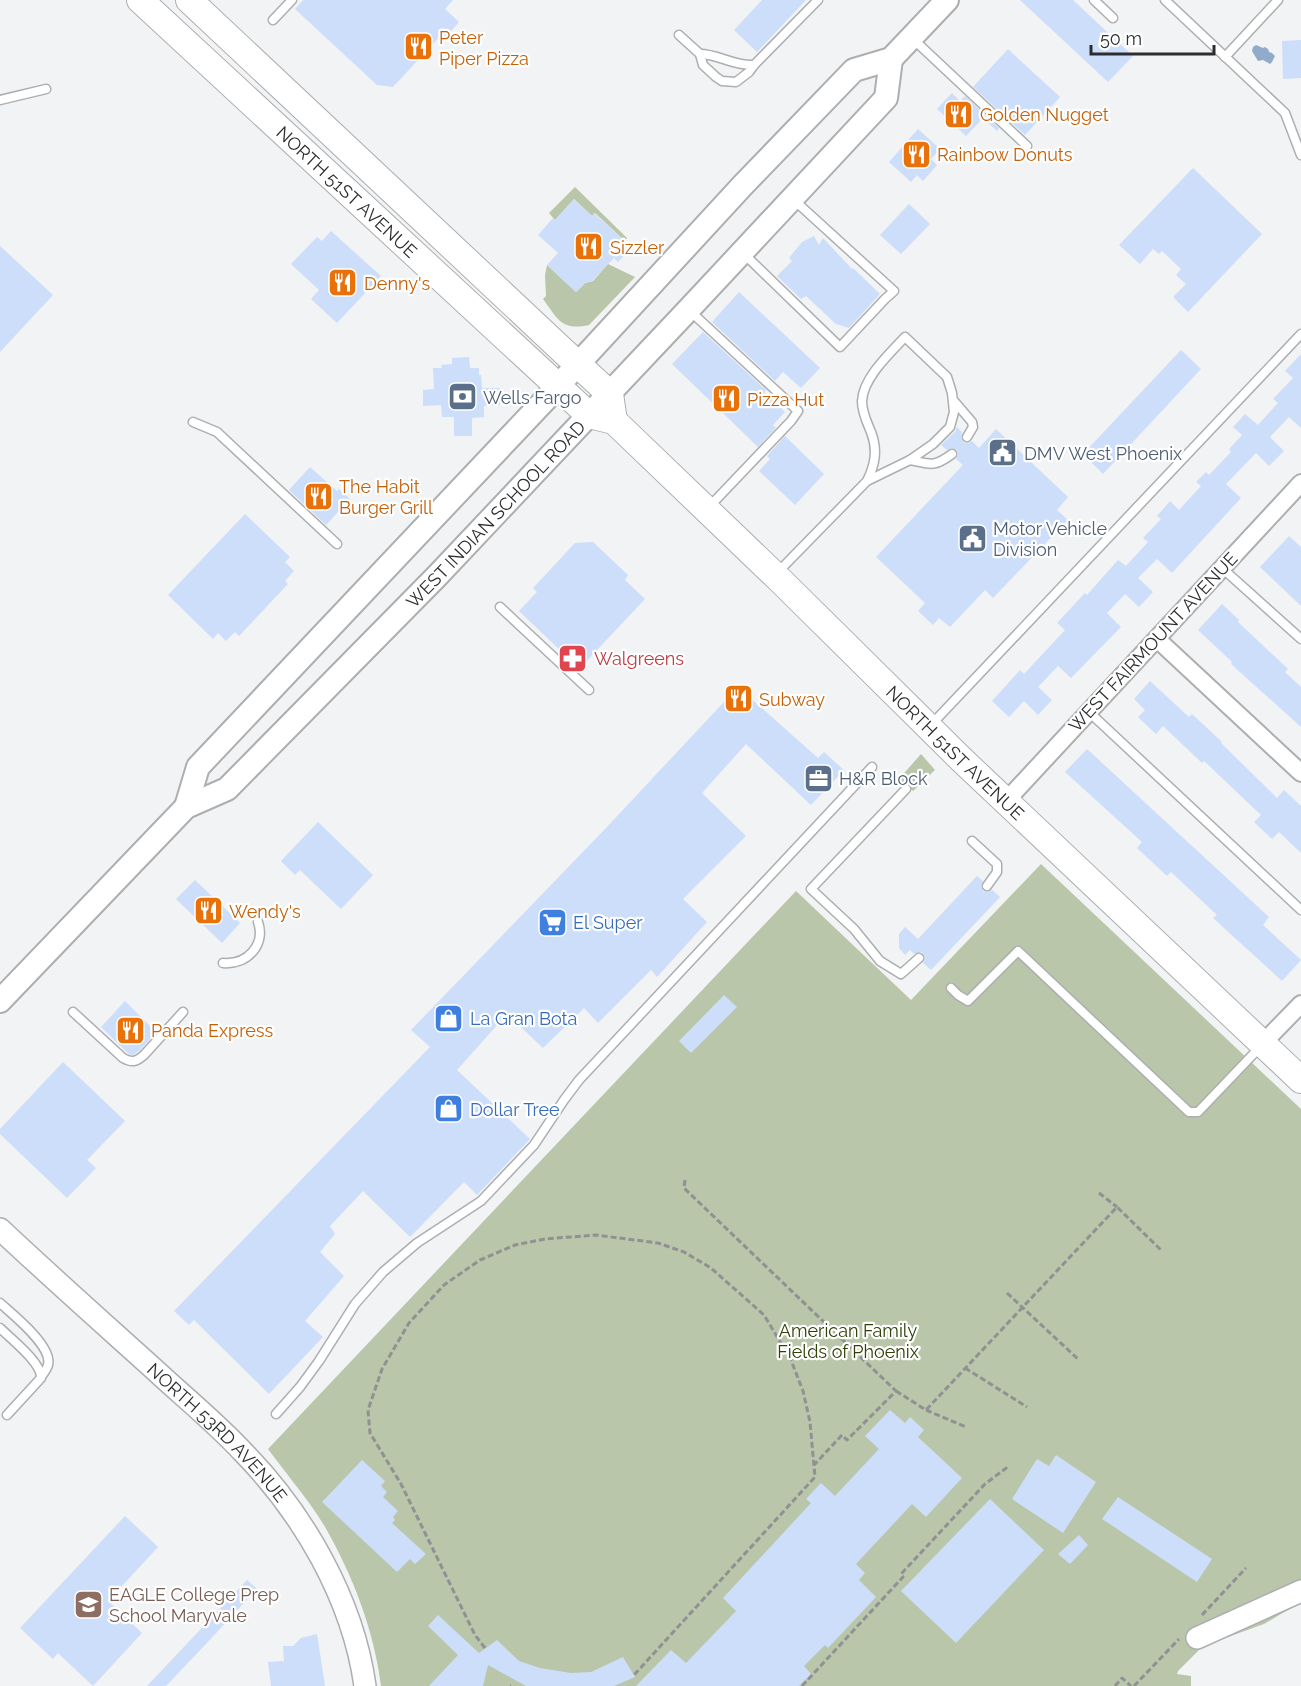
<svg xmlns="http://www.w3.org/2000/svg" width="1301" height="1686" font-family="Raleway,sans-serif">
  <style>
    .green { fill: #b9c6a9 }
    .water { fill: #93abcb }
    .building { fill: #cddefa }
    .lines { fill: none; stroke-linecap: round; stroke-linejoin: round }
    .service-casing { stroke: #acaeb0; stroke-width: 11 }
    .minor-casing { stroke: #acaeb0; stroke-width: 20 }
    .tertiary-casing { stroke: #acaeb0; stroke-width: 24 }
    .secondary-casing { stroke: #acaeb0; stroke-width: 26 }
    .primary-casing { stroke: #acaeb0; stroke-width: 28 }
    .path { stroke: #909193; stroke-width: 3; stroke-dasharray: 6 3; stroke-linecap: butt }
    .service { stroke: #fff; stroke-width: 8 }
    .minor { stroke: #fff; stroke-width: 16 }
    .tertiary { stroke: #fff; stroke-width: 21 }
    .secondary { stroke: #fff; stroke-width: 22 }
    .primary { stroke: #fff; stroke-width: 26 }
    .labels { text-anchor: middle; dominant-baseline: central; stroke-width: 4.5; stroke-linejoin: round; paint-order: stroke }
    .food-label { font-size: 18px; fill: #c56008; stroke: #fff; text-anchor: start }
    .street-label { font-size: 18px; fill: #2c2d2e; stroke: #fff }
    .service-label { font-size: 18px; fill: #4e5e75; stroke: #fff; text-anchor: start }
    .health-label { font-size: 18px; fill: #be3a42; stroke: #fff; text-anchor: start }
    .shop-label { font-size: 18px; fill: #366cbe; stroke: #fff; text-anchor: start }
    .park-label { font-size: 18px; fill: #2e4106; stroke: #fff }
    .education-label { font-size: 18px; fill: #785e54; stroke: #fff; text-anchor: start }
  </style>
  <rect width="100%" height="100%" fill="#f1f3f5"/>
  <g class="green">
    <polygon points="575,187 627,238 625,241 595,213 592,216 574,199 555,220 549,213"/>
    <path d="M608,264L635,277L589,325C561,331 558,319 543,299L546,296L545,275L547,265L576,292L585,283L593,281Z"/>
    <polygon points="921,754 935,770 913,791 899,779"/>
    <path d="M1041,864L1301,1109V1602L1264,1624L1203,1646L1178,1671L1177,1674L1191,1676V1686H381C374,1630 353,1576 325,1527C309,1500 287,1475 268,1449L796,891L911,1000Z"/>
  </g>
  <polygon class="water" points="1256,45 1263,48 1265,47 1268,49 1269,52 1272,53 1275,56 1272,62 1270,64 1263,60 1258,61 1252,51 1253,47"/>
  <g class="building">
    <polygon points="303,0 453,0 445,9 459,22 446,37 442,34 393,87 377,85 295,9"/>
    <polygon points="762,0 806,0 757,52 734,30"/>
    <polygon points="1020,0 1073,0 1133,56 1108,82"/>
    <polygon points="1301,40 1301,78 1283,79 1282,41"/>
    <polygon points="1008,49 1060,97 1025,135 973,87"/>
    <polygon points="952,93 960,101 965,96 999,128 997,131 983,118 966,136 937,109"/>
    <polygon points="918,129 940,149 931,159 937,165 923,181 917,175 911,182 889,162"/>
    <polygon points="1193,168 1262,234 1188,312 1173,297 1186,284 1176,275 1181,269 1162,251 1159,254 1153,249 1140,264 1119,245"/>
    <polygon points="574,199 592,216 594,213 625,241 624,245 630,250 618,262 614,258 592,281 585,283 576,292 547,265 558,253 538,235 553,218 555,220"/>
    <polygon points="909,204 930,224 901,254 880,235"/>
    <polygon points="331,231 381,276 337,323 311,299 319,290 291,264 317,237 322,241"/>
    <polygon points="814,236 819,245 823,238 852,269 853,268 880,294 849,328 836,324 806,296 801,299 777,276 792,261 789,258 802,242"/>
    <polygon points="0,246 53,295 0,352"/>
    <polygon points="739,292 820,368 801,388 783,372 775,381 712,322"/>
    <polygon points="703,332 766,390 764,392 785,412 773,425 776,428 758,447 672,364"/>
    <polygon points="1181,350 1201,369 1103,474 1083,454"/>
    <polygon points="1301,354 1301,428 1289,417 1270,437 1284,451 1269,466 1256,453 1226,484 1241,498 1172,573 1157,559 1138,578 1153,592 1139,607 1125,594 1107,613 1121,627 1071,678 1058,666 1038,687 1052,700 1038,715 1024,701 1009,717 992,701 1020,670 1024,674 1065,630 1057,623 1085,593 1087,595 1118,560 1126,566 1148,542 1143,538 1161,519 1157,516 1170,501 1179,510 1201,486 1196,482 1206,472 1209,475 1231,452 1229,449 1242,435 1233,427 1245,414 1258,425 1278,403 1273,399 1293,378 1285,371"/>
    <polygon points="469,357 470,368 479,368 479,375 481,375 482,388 500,388 500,405 484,406 484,417 472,418 472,436 454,436 454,417 442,417 441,405 423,406 423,390 434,389 433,368 442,368 441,365 452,364 452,358"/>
    <polygon points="957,427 962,432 961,437 963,442 967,443 972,441 979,448 996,429 1068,497 1057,510 1068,520 993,598 985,590 950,627 939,618 933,625 918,611 925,603 876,557 963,465 956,459 958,454 957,450 952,448 947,450 941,445 955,432"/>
    <polygon points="785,436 824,474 795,505 759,471 770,459 767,456"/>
    <polygon points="310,467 337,491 339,489 350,499 326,525 289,490"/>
    <polygon points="245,514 290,557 285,562 294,571 285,581 288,584 239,636 235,632 226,641 218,633 213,639 168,595"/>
    <polygon points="1289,536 1301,547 1301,606 1260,567"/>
    <polygon points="593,542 628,575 625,580 645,599 579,669 577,666 575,668 560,654 562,652 519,611 537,592 533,588 575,543"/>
    <polygon points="1222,604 1239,620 1238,622 1288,669 1285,672 1301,687 1301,727 1231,664 1232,662 1198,630"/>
    <polygon points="1150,681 1189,717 1192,714 1222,742 1221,743 1277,798 1284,790 1301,806 1301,853 1279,832 1272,839 1254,822 1261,815 1204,761 1202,763 1163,726 1156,734 1138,717 1145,710 1134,699"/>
    <polygon points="738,687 818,758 824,752 844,770 811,805 746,744 702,793 746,836 683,899 707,922 657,977 651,970 598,1023 584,1008 543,1048 507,1014 457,1070 530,1139 477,1195 464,1182 410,1237 363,1191 330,1226 335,1234 320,1252 344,1276 305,1321 323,1337 269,1394 194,1320 189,1325 174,1311 430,1047 411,1030 605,829"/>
    <polygon points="1087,749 1269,917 1263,925 1301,960 1282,981 1213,918 1217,915 1171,872 1167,876 1137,848 1142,842 1065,772"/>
    <polygon points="318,822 373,875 341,909 300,870 295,875 281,861"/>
    <polygon points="977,876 983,881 981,886 983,891 987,892 992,890 1000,897 931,970 923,963 925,957 922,952 914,954 910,950 905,955 899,948 899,934 905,927 918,939"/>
    <polygon points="195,880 240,923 222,943 176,899"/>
    <polygon points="724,995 737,1007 691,1053 679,1041"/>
    <polygon points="125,1001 156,1032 140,1050 133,1055 129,1054 101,1027"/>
    <polygon points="63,1062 125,1121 87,1160 96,1168 67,1198 0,1134 0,1129"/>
    <polygon points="890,1410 905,1423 910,1417 924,1430 918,1437 962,1478 926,1517 912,1504 856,1564 865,1573 859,1580 876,1597 828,1648 825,1645 804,1666 811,1674 799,1686 636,1686 671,1650 686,1663 736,1611 723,1598 811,1503 806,1499 821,1483 835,1496 879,1449 865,1436"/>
    <polygon points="1056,1455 1096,1482 1063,1533 1012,1499 1037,1459 1049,1466"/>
    <polygon points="362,1460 385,1481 381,1486 387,1492 383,1497 398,1511 393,1517 395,1520 392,1523 426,1554 415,1564 410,1559 397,1572 322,1502"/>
    <polygon points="1118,1497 1212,1559 1197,1582 1102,1519"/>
    <polygon points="990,1499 1044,1550 956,1643 901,1591"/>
    <polygon points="125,1516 158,1547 108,1601 142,1633 93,1686 58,1653 53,1659 20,1628"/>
    <polygon points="1079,1535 1088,1545 1070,1564 1058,1554"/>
    <polygon points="247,1580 257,1589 205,1645 166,1686 147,1686"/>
    <polygon points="438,1615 479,1653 497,1640 519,1661 540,1668 571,1673 591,1672 623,1657 635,1677 614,1686 526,1686 488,1665 483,1686 429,1686 458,1655 428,1626"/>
    <polygon points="317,1634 325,1686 271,1686 268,1662 284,1661 283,1646 293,1646 301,1638"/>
  </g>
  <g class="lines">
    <defs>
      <g id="service">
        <polyline points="1094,0 1113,18"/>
        <polyline points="1165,0 1285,113 1301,155"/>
        <polyline points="273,20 292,0"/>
        <polyline points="679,35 700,54 703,65 716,77 722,81 736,82 749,72 754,65 818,0"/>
        <polyline points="912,38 1027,146"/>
        <path d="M700,54C718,54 733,66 754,65"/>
        <polyline points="1225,57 1278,0"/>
        <polyline points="0,100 46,89"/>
        <polyline points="742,252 840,347 885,299 894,291 794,200"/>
        <polyline points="690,311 798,411 791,421 709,507"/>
        <polyline points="954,401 972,422 973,427 967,437"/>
        <polyline points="193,422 217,432 337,544"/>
        <path d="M910,460C931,464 933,468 952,454"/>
        <polyline points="1222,568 1301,639"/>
        <path d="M777,573L867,481C875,465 878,450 871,432C867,422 862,413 862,401C863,378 890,353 905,337L947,377L952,393L954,412L950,427L933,444L910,460L867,481"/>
        <polyline points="500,607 589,690"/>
        <polyline points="1089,712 1301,910"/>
        <polyline points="930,726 1301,334"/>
        <polyline points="906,789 811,889 854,929 880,961 901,974 919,958"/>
        <polyline points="972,841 997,864 997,872 987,886"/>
        <path d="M223,963C247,965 266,945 258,922"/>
        <polyline points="951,988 958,995 968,1001 1018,951 1189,1112 1198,1112 1262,1045"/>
        <path d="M73,1012L123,1058C132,1063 136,1062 144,1055L183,1012"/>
        <path d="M0,1303C12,1314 53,1346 48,1365C47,1369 43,1374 41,1377"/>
        <path d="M0,1328C11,1339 42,1363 41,1378L7,1415"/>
        <polyline points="276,1414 300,1387 319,1361 355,1304 383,1272 417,1243 481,1201 534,1145 564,1100 579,1080 872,767"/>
      </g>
      <g id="minor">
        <polyline points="1157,639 1301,773"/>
        <polyline points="1006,801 1301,483"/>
        <polyline points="1263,1043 1301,1004"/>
      </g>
      <g id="tertiary">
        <path id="s1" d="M0,1229C51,1277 103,1323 155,1370C184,1397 215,1422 242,1451C303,1513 353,1599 365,1686"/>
        <polyline points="1197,1638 1301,1591"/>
      </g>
      <g id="secondary">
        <polyline points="186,807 198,767 544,401 743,185 854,70 891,59 947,0"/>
        <path id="s2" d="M0,1001L186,807L227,789L437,576L689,309L886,98L891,59"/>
      </g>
      <g id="primary">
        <path id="s3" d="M140,0L589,415L614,421L782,582L962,760L1301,1080"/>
        <polyline points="189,0 561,349 610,394 614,421"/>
      </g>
    </defs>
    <use href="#service" class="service-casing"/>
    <use href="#minor" class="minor-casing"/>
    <use href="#tertiary" class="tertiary-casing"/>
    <use href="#secondary" class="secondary-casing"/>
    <use href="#primary" class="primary-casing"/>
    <g class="path">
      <polyline points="685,1180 684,1188 896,1391 847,1440 842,1435 814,1465"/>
      <polyline points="1099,1193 1117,1207"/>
      <polyline points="1007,1293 1079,1360"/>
      <polyline points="965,1368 1027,1407"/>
      <polyline points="896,1391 926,1410 1117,1207 1162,1251"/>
      <polyline points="926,1410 966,1427"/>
      <polyline points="1202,1615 1246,1568"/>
      <polyline points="485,1648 475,1635 401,1484 370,1433 368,1410 382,1369 409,1323 444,1285 480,1260 515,1245 545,1239 596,1235 658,1243 684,1252 711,1268 764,1315 791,1360 803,1391 810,1422 815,1477 634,1675"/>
      <polyline points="510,1686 511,1686"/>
      <polyline points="802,1686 903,1577 901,1574 985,1484 1009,1466"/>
      <polyline points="1115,1686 1122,1678 1131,1686"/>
      <polyline points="1134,1686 1179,1639"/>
    </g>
    <use href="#service" class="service"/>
    <use href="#minor" class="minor"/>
    <use href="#tertiary" class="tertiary"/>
    <use href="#secondary" class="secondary"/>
    <use href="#primary" class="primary"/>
  </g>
  <defs>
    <symbol id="restaurant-square" viewBox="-11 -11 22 22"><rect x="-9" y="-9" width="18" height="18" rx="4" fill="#e8710a" stroke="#fff"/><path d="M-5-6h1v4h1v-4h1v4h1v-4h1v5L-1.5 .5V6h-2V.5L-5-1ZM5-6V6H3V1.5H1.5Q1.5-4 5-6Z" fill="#fff"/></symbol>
    <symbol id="bank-square" viewBox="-11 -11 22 22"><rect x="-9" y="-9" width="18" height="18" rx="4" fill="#5c6f8a" stroke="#fff"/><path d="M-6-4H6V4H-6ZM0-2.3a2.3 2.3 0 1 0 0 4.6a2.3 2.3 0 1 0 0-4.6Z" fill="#fff"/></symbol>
    <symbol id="civic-square" viewBox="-11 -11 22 22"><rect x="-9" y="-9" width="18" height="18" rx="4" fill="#5c6f8a" stroke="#fff"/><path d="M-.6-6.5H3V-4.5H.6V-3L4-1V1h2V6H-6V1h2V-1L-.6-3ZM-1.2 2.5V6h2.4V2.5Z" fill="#fff"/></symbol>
    <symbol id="pharmacy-square" viewBox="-11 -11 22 22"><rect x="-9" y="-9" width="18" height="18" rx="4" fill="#e0444e" stroke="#fff"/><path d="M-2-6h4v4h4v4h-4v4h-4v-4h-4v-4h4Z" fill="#fff"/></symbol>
    <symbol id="office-square" viewBox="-11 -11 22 22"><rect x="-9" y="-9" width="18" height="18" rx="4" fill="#5c6f8a" stroke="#fff"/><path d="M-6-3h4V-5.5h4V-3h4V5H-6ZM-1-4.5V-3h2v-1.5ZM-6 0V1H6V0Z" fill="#fff"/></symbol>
    <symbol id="supermarket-square" viewBox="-11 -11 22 22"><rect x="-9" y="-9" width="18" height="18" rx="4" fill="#3f7fe0" stroke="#fff"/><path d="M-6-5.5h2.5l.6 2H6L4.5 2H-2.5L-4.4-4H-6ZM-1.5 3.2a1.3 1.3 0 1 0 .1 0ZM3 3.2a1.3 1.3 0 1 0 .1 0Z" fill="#fff"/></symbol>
    <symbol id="shop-square" viewBox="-11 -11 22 22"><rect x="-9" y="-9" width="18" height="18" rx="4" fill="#3f7fe0" stroke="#fff"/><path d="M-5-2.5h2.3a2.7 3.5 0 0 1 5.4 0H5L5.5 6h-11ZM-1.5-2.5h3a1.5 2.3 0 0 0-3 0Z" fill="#fff"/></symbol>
    <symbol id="school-square" viewBox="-11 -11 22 22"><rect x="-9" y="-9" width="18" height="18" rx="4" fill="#8d6e63" stroke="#fff"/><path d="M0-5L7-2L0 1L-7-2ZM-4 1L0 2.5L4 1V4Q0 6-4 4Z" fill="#fff"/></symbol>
  </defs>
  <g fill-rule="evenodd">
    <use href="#restaurant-square" x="402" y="30" width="33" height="33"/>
    <use href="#restaurant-square" x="942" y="98" width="33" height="33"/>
    <use href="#restaurant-square" x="900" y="138" width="33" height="33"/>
    <use href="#restaurant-square" x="572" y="230" width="33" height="33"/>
    <use href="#restaurant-square" x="326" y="266" width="33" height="33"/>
    <use href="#bank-square" x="446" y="380" width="33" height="33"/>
    <use href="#restaurant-square" x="710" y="382" width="33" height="33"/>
    <use href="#civic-square" x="986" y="436" width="33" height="33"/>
    <use href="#restaurant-square" x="302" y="480" width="33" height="33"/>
    <use href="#civic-square" x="956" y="522" width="33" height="33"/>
    <use href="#pharmacy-square" x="556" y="642" width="33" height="33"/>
    <use href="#restaurant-square" x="722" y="682" width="33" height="33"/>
    <use href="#office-square" x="802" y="762" width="33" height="33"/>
    <use href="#restaurant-square" x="192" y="894" width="33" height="33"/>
    <use href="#supermarket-square" x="536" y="906" width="33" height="33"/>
    <use href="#shop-square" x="432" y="1002" width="33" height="33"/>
    <use href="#restaurant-square" x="114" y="1014" width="33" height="33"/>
    <use href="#shop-square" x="432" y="1092" width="33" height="33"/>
    <use href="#school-square" x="72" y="1588" width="33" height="33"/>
  </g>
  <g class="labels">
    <g class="food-label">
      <text x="439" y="37">Peter<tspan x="439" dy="21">Piper Pizza</tspan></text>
      <text x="980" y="114">Golden Nugget</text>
      <text x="937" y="154">Rainbow Donuts</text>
      <text x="610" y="247">Sizzler</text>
      <text x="364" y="283">Denny's</text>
      <text x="747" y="399">Pizza Hut</text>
      <text x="339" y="486">The Habit<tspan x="339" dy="21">Burger Grill</tspan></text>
      <text x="759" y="699">Subway</text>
      <text x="229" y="911">Wendy's</text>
      <text x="151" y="1030">Panda Express</text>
    </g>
    <g class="street-label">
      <text stroke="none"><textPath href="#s3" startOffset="282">NORTH 51ST AVENUE</textPath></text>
      <text stroke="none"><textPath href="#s2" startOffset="698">WEST INDIAN SCHOOL ROAD</textPath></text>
      <text transform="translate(1153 642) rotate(-47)">WEST FAIRMOUNT AVENUE</text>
      <text stroke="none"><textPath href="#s3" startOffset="1113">NORTH 51ST AVENUE</textPath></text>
      <text stroke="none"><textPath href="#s1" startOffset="298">NORTH 53RD AVENUE</textPath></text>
    </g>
    <g class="service-label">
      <text x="483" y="397">Wells Fargo</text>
      <text x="1024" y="453">DMV West Phoenix</text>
      <text x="993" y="528">Motor Vehicle<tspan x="993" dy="21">Division</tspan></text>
      <text x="839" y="778">H&amp;R Block</text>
    </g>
    <g class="health-label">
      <text x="594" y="658">Walgreens</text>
    </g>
    <g class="shop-label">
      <text x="573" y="922">El Super</text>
      <text x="470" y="1018">La Gran Bota</text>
      <text x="470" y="1109">Dollar Tree</text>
    </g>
    <g class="park-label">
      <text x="848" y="1330">American Family<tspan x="848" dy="21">Fields of Phoenix</tspan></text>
    </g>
    <g class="education-label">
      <text x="109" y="1594">EAGLE College Prep<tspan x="109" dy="21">School Maryvale</tspan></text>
    </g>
  </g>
  <path d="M1091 45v9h123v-9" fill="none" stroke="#2c2d2e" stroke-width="3"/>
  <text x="1100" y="45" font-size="18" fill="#2c2d2e" stroke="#ffffff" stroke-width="4.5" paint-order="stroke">50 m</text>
</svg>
